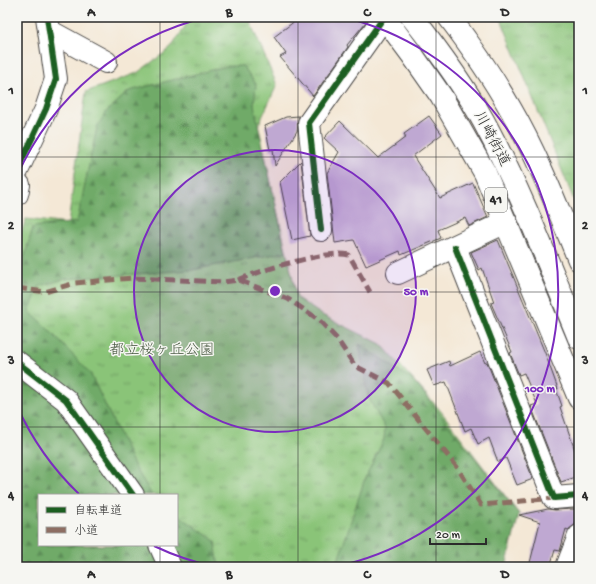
<svg xmlns="http://www.w3.org/2000/svg" width="596" height="584" font-family="'Gochi Hand','Klee One',sans-serif">
  <style>
    .grass { fill: url(#grass-tufts); stroke: #5a7852; fill-rule: evenodd }
    .forest { fill: url(#forest-firs); stroke: #4d6a4a }
    .building { fill: #bfa8d2 }
    .lines { fill: none; stroke-linecap: round; stroke-linejoin: round }
    .minor-casing { stroke: #494745; stroke-width: 24 }
    .major-casing { stroke: #494745; stroke-width: 24 }
    .minor { stroke: #fff; stroke-width: 22 }
    .major { stroke: #fff; stroke-width: 22 }
    .quiet { stroke: #8d6e63; stroke-width: 5; stroke-dasharray: 10 5; stroke-linecap: butt }
    .cycleway-casing { stroke: #f6f6f2; stroke-width: 8 }
    .cycleway { stroke: #1b5e20; stroke-width: 6 }
    .grid { fill: none; stroke: #2b2b2b; stroke-width: 1; stroke-opacity: 0.55 }
    .ring { fill: none; stroke: #7b2cbf; stroke-width: 2 }
    .labels { text-anchor: middle; dominant-baseline: central; stroke-width: 3; stroke-linejoin: round; paint-order: stroke }
    .shield { fill: #f6f6f2; stroke: #686867; stroke-width: 1 }
    .shield-label { font-size: 14px; font-weight: bold; fill: #2b2b2b }
    .street-label { font-size: 15px; fill: #2b2b2b; stroke: #f6f6f2 }
    .park-label { font-size: 15px; fill: #485942; stroke: #f6f6f2 }
    .centre { fill: #7b2cbf; stroke: #f6f6f2; stroke-width: 2 }
    .ring-label { font-size: 12px; text-anchor: middle; font-weight: bold; fill: #7b2cbf; stroke: #f6f6f2; stroke-width: 3; stroke-linejoin: round; paint-order: stroke }
    .neatline { fill: none; stroke: #2b2b2b; stroke-width: 1.5 }
    .grid-label { font-size: 13px; text-anchor: middle; font-weight: bold; fill: #2b2b2b }
  </style>
  <defs>
    <pattern id="grass-tufts" width="24" height="20" patternUnits="userSpaceOnUse"><rect width="24" height="20" fill="#8ac478"/><path d="M3 7l-1-3M5 7V3M7 7l1-3M15 17l-1-3M17 17v-4M19 17l1-3" fill="none" stroke="#719f63"/></pattern>
    <pattern id="forest-firs" width="22" height="20" patternUnits="userSpaceOnUse"><rect width="22" height="20" fill="#6faa68"/><path d="M5 1l3.5 6h-7zM16 11l3.5 6h-7z" fill="#5b8b56"/></pattern>
  </defs>
  <rect width="100%" height="100%" fill="#f6f6f2"/>
  <filter id="ink" filterUnits="userSpaceOnUse"><feTurbulence type="fractalNoise" baseFrequency=".025" numOctaves="2"/><feDisplacementMap in="SourceGraphic" scale="8" xChannelSelector="R" yChannelSelector="G"/><feConvolveMatrix kernelMatrix="1 2 1 2 8 2 1 2 1" color-interpolation-filters="sRGB"/></filter>
  <filter id="wash" filterUnits="userSpaceOnUse"><feTurbulence type="fractalNoise" baseFrequency=".012" numOctaves="4" result="noise"/><feDisplacementMap in="SourceGraphic" scale="16" xChannelSelector="R" yChannelSelector="G"/><feGaussianBlur stdDeviation="0.9" result="paint"/><feColorMatrix in="noise" values="0 0 0 0 0 0 0 0 0 0 0 0 0 0 0 0 0 1.4 0 .05"/><feComposite in="paint" operator="in"/></filter>
  <g filter="url(#wash)">
    <rect width="100%" height="100%" fill="#f4e8d6"/>
    <g class="grass">
      <path d="M191,17H248L277,85L258,126L297,298L322,315L381,344L440,410L519,514L501,567H17V244L26,219L68,224L86,92L137,73L171,48ZM39,495H177V545H39Z"/>
      <polygon points="500,17 579,17 579,213 501,19"/>
    </g>
    <g class="forest">
      <polygon points="227,66 243,66 256,84 254,105 286,252 192,270 65,279 40,286 29,311 48,329 90,373 135,467 152,495 39,495 39,545 177,545 177,514 215,541 219,567 17,567 17,271 22,266 33,227 77,222 97,127 106,112 129,91"/>
      <polygon points="359,344 414,381 519,514 506,567 336,567 365,478 384,439 385,428 368,397"/>
    </g>
    <g id="blocks">
      <g class="building">
        <polygon points="300,17 361,17 366,22 347,45 348,47 313,96 280,57 286,54 274,37"/>
        <polygon points="299,116 297,131 275,166 273,149 270,150 265,126 286,117"/>
        <polygon points="429,116 442,134 413,156 440,198 473,183 488,217 469,226 465,218 438,230 441,238 401,255 400,251 366,266 354,240 335,243 327,173 339,152 324,138 340,121 378,158 406,137 404,134"/>
        <polygon points="301,161 310,236 292,240 280,182"/>
        <polygon points="498,240 545,353 558,389 556,389 562,406 560,407 579,462 579,476 561,482 531,406 537,404 524,373 519,375 510,353 512,352 491,303 494,302 482,268 479,270 471,252"/>
        <polygon points="480,352 485,363 487,362 533,479 517,485 506,458 498,462 489,438 478,444 471,428 465,431 446,382 434,386 427,370 449,361 450,366"/>
        <polygon points="548,509 555,510 573,509 579,512 575,525 568,530 566,529 560,551 555,550 550,567 529,567 540,522 519,515"/>
      </g>
    </g>
  </g>
  <g filter="url(#ink)">
    <use href="#blocks" fill-opacity="0" stroke="#494745" stroke-width="1"/>
    <g class="lines">
      <defs>
        <g id="minor">
          <polyline points="51,32 106,62"/>
          <polyline points="17,171 46,109 56,79 47,17"/>
          <polyline points="17,185 19,185 17,194"/>
          <polyline points="321,230 309,123 384,17"/>
          <polyline points="455,247 554,498 579,496"/>
          <polyline points="398,273 506,222"/>
          <polyline points="17,362 66,400 133,495"/>
          <polyline points="160,545 170,567"/>
          <polyline points="567,567 579,536"/>
        </g>
        <g id="major">
          <polyline points="384,17 413,56 441,96 485,173 579,398"/>
          <path d="M412,17C438,50 464,85 484,122C521,191 549,265 579,338"/>
          <path d="M449,17C471,46 492,76 510,108C538,156 558,209 579,260"/>
        </g>
      </defs>
      <use href="#minor" class="minor-casing"/>
      <use href="#major" class="major-casing"/>
      <use href="#minor" class="minor"/>
      <use href="#major" class="major"/>
      <g class="quiet">
        <path d="M238,280C259,271 328,249 349,255L370,292"/>
        <polyline points="17,288 45,292 75,283 132,278 223,282 238,280 288,299 318,319 337,339 355,366 389,383 457,467 481,505 554,498"/>
      </g>
      <defs>
        <g id="cycleway">
          <polyline points="17,171 46,109 56,79 47,17"/>
          <polyline points="321,230 309,123 384,17"/>
          <polyline points="455,247 554,498 579,496"/>
          <polyline points="17,362 66,400 133,495"/>
        </g>
      </defs>
      <use href="#cycleway" class="cycleway-casing"/>
      <use href="#cycleway" class="cycleway"/>
    </g>
  </g>
  <path class="grid" d="M160,17V495M298,17V567M436,17V567M17,157H579M17,292H579M17,427H579M160,545V567"/>
  <circle cx="275" cy="291" r="141" fill="#7b2cbf" fill-opacity=".12"/>
  <g class="ring">
    <circle cx="275" cy="291" r="141"/>
    <path d="M216 567A282 282 0 0 1 154 546M79 494A282 282 0 0 1 17 406M17 176A282 282 0 0 1 207 17M343 17A282 282 0 0 1 334 567"/>
  </g>
  <g class="labels">
    <rect class="shield" x="485" y="188" width="22" height="24" rx="3"/>
    <g class="shield-label">
      <text x="496" y="200">41</text>
    </g>
    <g class="street-label">
      <text transform="translate(491 139) rotate(62)">川崎街道</text>
    </g>
    <g class="park-label">
      <text x="162" y="351">都立桜ヶ丘公園</text>
    </g>
  </g>
  <circle cx="275" cy="291" r="6" class="centre"/>
  <g class="ring-label">
    <text x="416" y="295">50 m</text>
    <text x="540" y="392">100 m</text>
  </g>
  <rect width="596" height="584" fill="none" stroke="#f6f6f2" stroke-width="44"/>
  <rect x="38" y="494" width="140" height="52" fill="#f6f6f2" stroke="#a5a5a2"/>
  <rect x="46" y="507" width="20" height="6" fill="#1b5e20" stroke="#a5a5a2"/>
  <text x="74" y="514" font-size="12" fill="#2b2b2b">自転車道</text>
  <rect x="46" y="527" width="20" height="6" fill="#8d6e63" stroke="#a5a5a2"/>
  <text x="74" y="534" font-size="12" fill="#2b2b2b">小道</text>
  <path d="M430 538v6h56v-6" fill="none" stroke="#2b2b2b" stroke-width="2"/>
  <text x="436" y="538" font-size="12" fill="#2b2b2b" stroke="#f6f6f2" stroke-width="3" paint-order="stroke">20 m</text>
  <rect x="22" y="22" width="552" height="540" class="neatline"/>
  <g class="grid-label">
    <text x="91" y="16">A</text>
    <text x="229" y="16">B</text>
    <text x="367" y="16">C</text>
    <text x="505" y="16">D</text>
    <text x="11" y="94">1</text>
    <text x="585" y="94">1</text>
    <text x="11" y="229">2</text>
    <text x="585" y="229">2</text>
    <text x="11" y="364">3</text>
    <text x="585" y="364">3</text>
    <text x="11" y="499">4</text>
    <text x="585" y="499">4</text>
    <text x="91" y="578">A</text>
    <text x="229" y="578">B</text>
    <text x="367" y="578">C</text>
    <text x="505" y="578">D</text>
  </g>
</svg>
